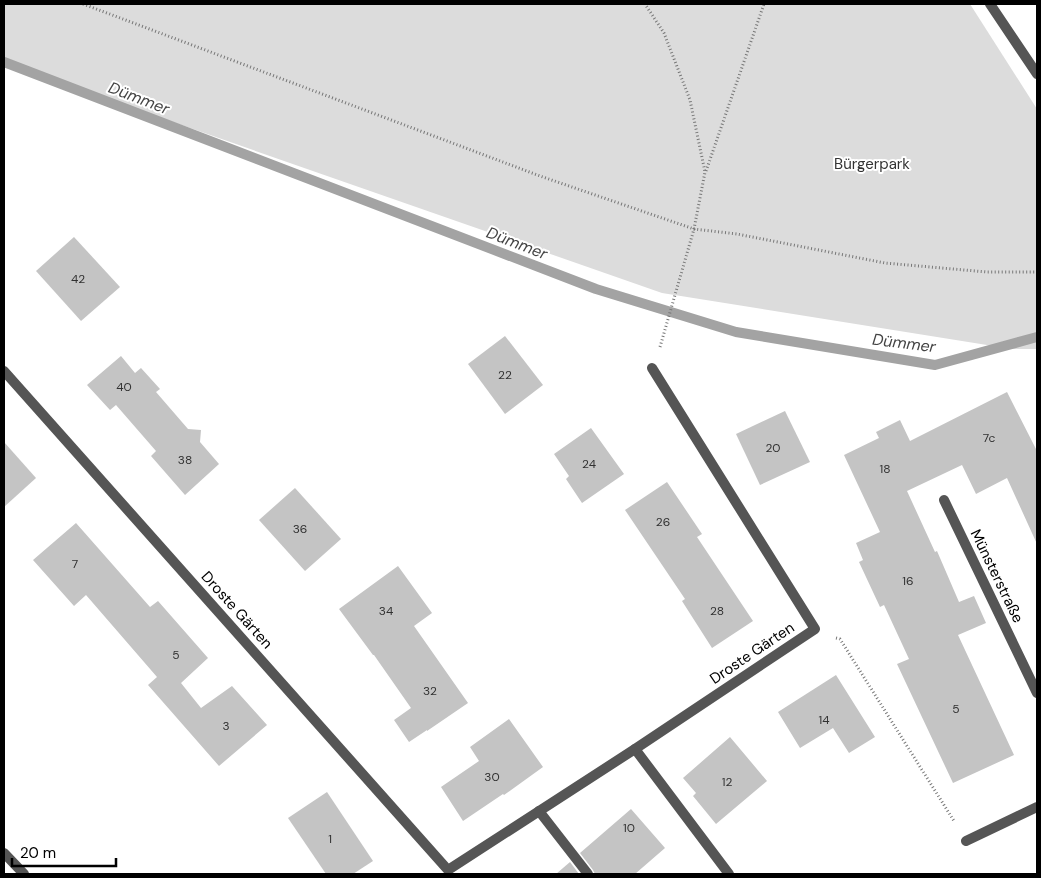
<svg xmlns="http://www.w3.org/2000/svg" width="1041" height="878" font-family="'DM Sans',sans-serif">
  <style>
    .green { fill: #dcdcdc }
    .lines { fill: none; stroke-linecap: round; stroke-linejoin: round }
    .stream { stroke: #a3a3a3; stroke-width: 10 }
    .building { fill: #c4c4c4 }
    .path { stroke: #777; stroke-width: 3; stroke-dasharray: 1 2.5; stroke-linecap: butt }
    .service { stroke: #555; stroke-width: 10 }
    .minor { stroke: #555; stroke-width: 10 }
    .labels { text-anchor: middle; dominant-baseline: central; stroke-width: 4; stroke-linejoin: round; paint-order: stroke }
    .number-label { font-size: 12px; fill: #313131 }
    .park-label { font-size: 15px; fill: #333; stroke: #fff }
    .street-label { font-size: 15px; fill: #000; stroke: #fff }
    .water-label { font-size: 16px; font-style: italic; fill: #444; stroke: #fff }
  </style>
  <rect width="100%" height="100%" fill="#fff"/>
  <polygon class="green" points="4,4 970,4 1037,109 1037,349 1012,349 662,293 4,63"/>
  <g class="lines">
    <polyline class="stream" points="4,62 596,289 736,332 935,365 1037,337"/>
  </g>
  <g class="building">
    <polygon points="74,237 120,287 81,321 36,271"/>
    <polygon points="505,336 543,385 505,414 468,364"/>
    <polygon points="121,356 135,373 141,368 160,389 156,392 188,429 201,430 200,442 219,464 185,495 151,456 156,451 116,405 110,410 87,385"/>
    <polygon points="1007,392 1037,451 1037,544 1007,478 976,494 962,465 907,491 935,552 937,551 959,602 974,596 986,623 958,635 1014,755 953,783 897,664 909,659 884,605 880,607 859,562 863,560 856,543 880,532 844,455 879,438 876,432 900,420 910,441"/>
    <polygon points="785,411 810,462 760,485 736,434"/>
    <polygon points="591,428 624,474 582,503 566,479 569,476 554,454"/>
    <polygon points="4,442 36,478 4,507"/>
    <polygon points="667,482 702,534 697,537 753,621 712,648 682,601 685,599 625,510"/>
    <polygon points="295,488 341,539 305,571 259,520"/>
    <polygon points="76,523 150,607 158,601 208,658 181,683 201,708 232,686 267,725 219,766 148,685 157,677 86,595 74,606 33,560"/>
    <polygon points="398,566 432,613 414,626 468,703 427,731 427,730 409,742 394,720 411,708 374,655 373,655 339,609"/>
    <polygon points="836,675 875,737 849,753 833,728 800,748 778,712"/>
    <polygon points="509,719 543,767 504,795 503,794 463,821 441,787 479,761 470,747"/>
    <polygon points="730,737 767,781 716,824 693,796 696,793 683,778"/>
    <polygon points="327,792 373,861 353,874 326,874 288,818"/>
    <polygon points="631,809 665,848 635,874 595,874 593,870 580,853"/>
    <polygon points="570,862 579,874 556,874"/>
  </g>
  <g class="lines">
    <g class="path">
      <polyline points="83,4 540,176 694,229 705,172 690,100 664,33 645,4"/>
      <polyline points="706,171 764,4"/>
      <polyline points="660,347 694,229 737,234 885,263 987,272 1037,272"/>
      <polyline points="836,638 840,639 954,821"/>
    </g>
    <g class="service">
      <polyline points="990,4 1037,74"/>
      <polyline points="635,749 729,874"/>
      <polyline points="539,811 588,874"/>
      <polyline points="966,841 1037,807"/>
      <polyline points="4,853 24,874"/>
    </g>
    <g class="minor">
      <polyline points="4,371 448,870 635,749 815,629 652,368"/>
      <polyline points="944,500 1037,693"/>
    </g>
  </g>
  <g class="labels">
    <g class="number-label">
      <text x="78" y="279">42</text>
      <text x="505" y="375">22</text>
      <text x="124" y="387">40</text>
      <text x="989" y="438">7c</text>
      <text x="773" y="448">20</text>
      <text x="185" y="460">38</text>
      <text x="589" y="464">24</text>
      <text x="885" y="469">18</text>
      <text x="663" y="522">26</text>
      <text x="300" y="529">36</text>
      <text x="75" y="564">7</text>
      <text x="908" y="581">16</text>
      <text x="386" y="611">34</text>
      <text x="717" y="611">28</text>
      <text x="176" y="655">5</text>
      <text x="430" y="691">32</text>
      <text x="956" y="709">5</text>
      <text x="824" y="720">14</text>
      <text x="226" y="726">3</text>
      <text x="492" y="777">30</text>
      <text x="727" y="782">12</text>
      <text x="629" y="828">10</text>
      <text x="330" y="839">1</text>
    </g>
    <g class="park-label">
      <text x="872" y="164">Bürgerpark</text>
    </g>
    <g class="street-label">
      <text transform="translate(997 576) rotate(64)">Münsterstraße</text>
      <text transform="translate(237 610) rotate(48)">Droste Gärten</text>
      <text transform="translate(752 653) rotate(-34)">Droste Gärten</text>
    </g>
    <g class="water-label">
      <text transform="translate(139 98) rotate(21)">Dümmer</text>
      <text transform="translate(517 243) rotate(21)">Dümmer</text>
      <text transform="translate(904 343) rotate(7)">Dümmer</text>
    </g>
  </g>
  <rect width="1041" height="878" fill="none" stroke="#000000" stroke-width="10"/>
  <path d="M12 858v8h104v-8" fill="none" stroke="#000000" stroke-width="2.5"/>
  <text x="20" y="858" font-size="15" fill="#000000" stroke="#ffffff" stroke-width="4" paint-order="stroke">20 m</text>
</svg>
